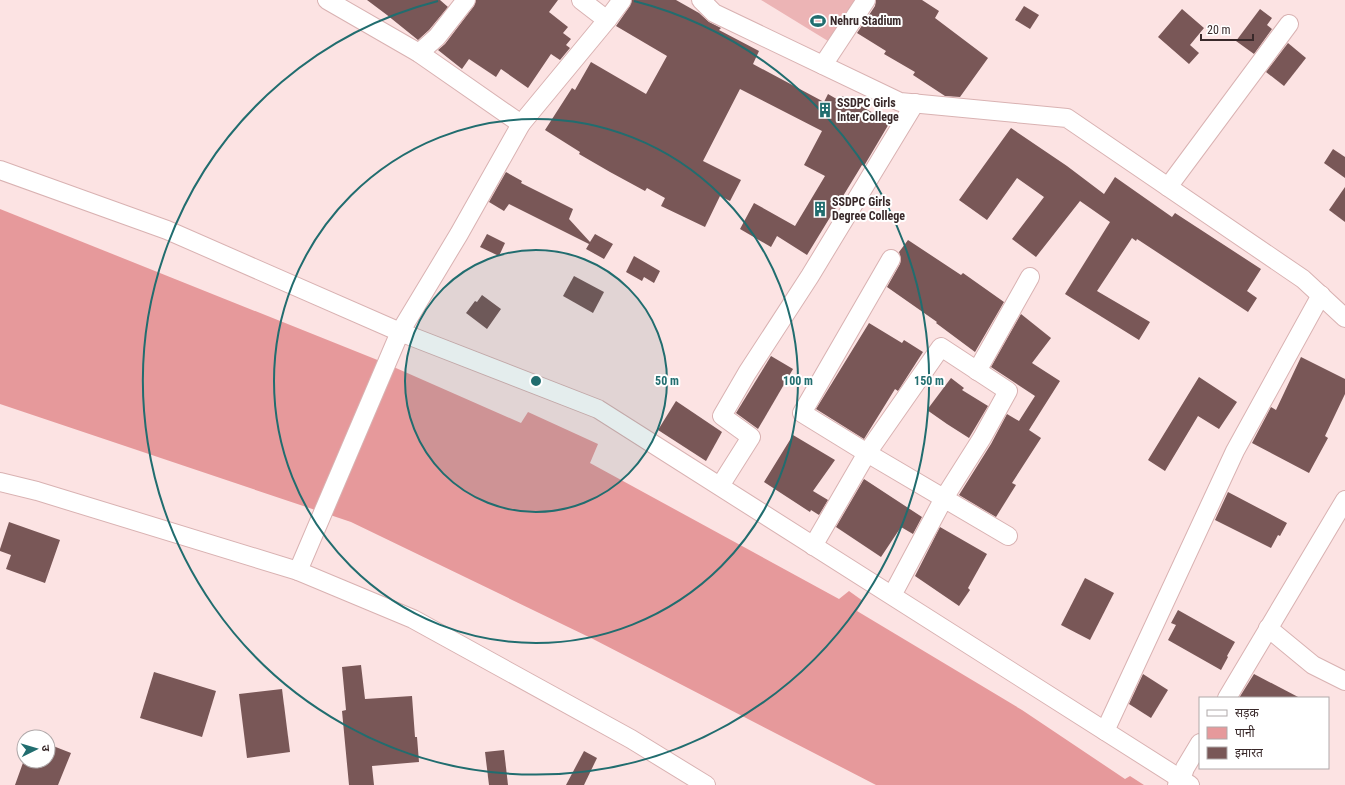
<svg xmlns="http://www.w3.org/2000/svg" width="1345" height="785" font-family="'Roboto Condensed','Noto Sans Devanagari',sans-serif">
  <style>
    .green { fill: #ecb4b5 }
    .water { fill: #e6999b }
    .building { fill: #795757 }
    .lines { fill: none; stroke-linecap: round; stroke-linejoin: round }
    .minor-casing { stroke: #d9b2b2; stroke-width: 20 }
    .minor { stroke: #fff; stroke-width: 18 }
    .ring { fill: none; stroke: #216d6f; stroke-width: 2 }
    .labels { text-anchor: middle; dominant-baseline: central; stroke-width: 4; stroke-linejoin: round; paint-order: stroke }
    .poi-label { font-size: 12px; font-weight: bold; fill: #39292a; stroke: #fff; text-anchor: start }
    .centre { fill: #216d6f; stroke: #fff; stroke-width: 2 }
    .ring-label { font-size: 12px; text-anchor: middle; font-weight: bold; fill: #216d6f; stroke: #fff; stroke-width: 4; stroke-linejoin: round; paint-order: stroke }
  </style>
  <rect width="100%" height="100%" fill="#fce3e3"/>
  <polygon class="green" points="761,0 855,0 828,41"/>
  <polygon class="water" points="0,209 380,361 521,423 528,412 598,444 590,463 839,599 849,591 863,601 857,611 1022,710 1125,779 1130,776 1144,785 876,785 593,639 351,522 0,404"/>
  <g class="building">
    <polygon points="367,0 440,0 448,7 429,30 418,40 387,15"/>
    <polygon points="476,0 558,0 549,12 568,27 563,33 571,39 566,45 570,48 560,60 551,54 528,88 501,69 496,77 469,59 462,69 438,50 445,44 474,6"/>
    <polygon points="632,0 676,0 699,13 709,22 721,28 719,30 759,51 753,64 824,102 828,94 840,101 842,96 890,122 864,166 862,165 807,255 777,236 771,247 740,229 754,203 795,226 825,176 804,165 822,131 740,89 703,161 741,180 730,201 720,196 705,227 661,206 665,198 647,188 645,191 610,172 579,154 580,152 545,130 572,88 575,90 591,62 646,94 667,56 616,26 630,6"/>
    <polygon points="876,0 922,0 939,11 935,18 988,58 960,97 945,96 913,75 915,72 884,54 886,51 857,33 875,6"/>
    <polygon points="1024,6 1039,15 1030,29 1015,20"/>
    <polygon points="1182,9 1204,28 1190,45 1199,53 1189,64 1158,37"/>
    <polygon points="1260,9 1272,18 1267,25 1272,29 1254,54 1236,41"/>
    <polygon points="1288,43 1306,58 1284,86 1266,72"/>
    <polygon points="1011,128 1067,166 1104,194 1115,177 1172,217 1175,213 1261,269 1247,291 1257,298 1248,312 1137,239 1136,241 1132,238 1097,291 1150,322 1139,340 1065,294 1110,222 1080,201 1036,257 1012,239 1044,197 1017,178 987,220 959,200"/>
    <polygon points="1333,149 1345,157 1345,178 1324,163"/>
    <polygon points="506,172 522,181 521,183 573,209 569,219 590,242 595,234 613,244 604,259 586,249 589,244 509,204 504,211 489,202"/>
    <polygon points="1345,187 1345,222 1329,210"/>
    <polygon points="487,234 505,243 499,256 480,247"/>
    <polygon points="908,240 961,275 963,273 1004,302 975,352 936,323 937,322 887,287 900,264 901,259 899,252"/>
    <polygon points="634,256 660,271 654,283 644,277 642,281 626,272"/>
    <polygon points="574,276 604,292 593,313 563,296"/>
    <polygon points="482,295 501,309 487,329 466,313 475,301 477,302"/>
    <polygon points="1021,314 1051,338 1032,363 1060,381 1029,430 1041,438 1012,483 1016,485 996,517 959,495 991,444 1007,414 1019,421 1035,396 991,367"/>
    <polygon points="869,323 902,343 904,340 923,352 898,391 895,389 864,439 816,409"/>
    <polygon points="771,356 793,369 758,429 736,413"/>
    <polygon points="1301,357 1345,379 1345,394 1325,436 1328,438 1309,473 1252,443 1271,407 1276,410"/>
    <polygon points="1199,377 1237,402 1219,429 1198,416 1165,471 1148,460"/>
    <polygon points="951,378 964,388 962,390 988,406 969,438 947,424 927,410"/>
    <polygon points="676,401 722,432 706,461 658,430"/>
    <polygon points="793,435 835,460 813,491 828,500 819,515 811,510 810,512 764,482"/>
    <polygon points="864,479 922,517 913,534 901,527 881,557 836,527"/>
    <polygon points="1228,492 1287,523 1280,536 1278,535 1271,548 1215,520"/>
    <polygon points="9,522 60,540 45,583 6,569 11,555 0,551 0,549"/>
    <polygon points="940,527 987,554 968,588 970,590 959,606 915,576"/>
    <polygon points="1085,578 1114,593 1090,640 1061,625"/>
    <polygon points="1178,610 1235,642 1227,656 1228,657 1221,670 1168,640 1176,625 1171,623"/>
    <polygon points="361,665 365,699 412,696 415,737 417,737 419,762 372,766 374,785 349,785 342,711 346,710 342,667"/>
    <polygon points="154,672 216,691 202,737 140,718"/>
    <polygon points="1143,674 1168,690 1151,718 1129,704"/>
    <polygon points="1254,674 1300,698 1239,698"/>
    <polygon points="282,689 290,752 247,758 239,694"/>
    <polygon points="48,744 71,753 58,785 15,785 24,760 48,761"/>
    <polygon points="504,750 508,785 489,785 485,752"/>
    <polygon points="584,751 597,758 584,785 566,785"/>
  </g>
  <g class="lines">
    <defs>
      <g id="minor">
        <polyline points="327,0 419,53 521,124"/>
        <polyline points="581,0 607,20"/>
        <polyline points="701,0 714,13 900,102 1067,118 1303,279 1345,318"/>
        <polyline points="419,53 437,37 466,0"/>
        <polyline points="823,65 866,0"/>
        <polyline points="0,170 167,230 400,332 598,409 1190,785"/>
        <polyline points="1168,187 1289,24"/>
        <polyline points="977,371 1030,277"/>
        <polyline points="0,482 37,491 298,571 413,619 631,739 706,785"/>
        <polyline points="720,486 751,437 722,416 747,373 810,276 915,103"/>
        <polyline points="813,546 867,453 802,413 891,259"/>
        <polyline points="298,571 400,332 459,234 521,124 607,20 622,0"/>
        <polyline points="896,588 944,498 982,438 1008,391 941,347 867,453 1008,536"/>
        <polyline points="1268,628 1313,665 1345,681"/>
        <polyline points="1227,698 1345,500"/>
        <polyline points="1105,731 1235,451 1321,295"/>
        <polyline points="1177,785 1181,780 1185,768 1200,743"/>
      </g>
    </defs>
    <use href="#minor" class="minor-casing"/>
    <use href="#minor" class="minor"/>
  </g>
  <circle cx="536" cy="381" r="131" fill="#216d6f" fill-opacity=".12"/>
  <g class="ring">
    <circle cx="536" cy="381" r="131"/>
    <circle cx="536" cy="381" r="262"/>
    <path d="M634 1A393 393 0 1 1 438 1"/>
  </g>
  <defs>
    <symbol id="stadium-bare" viewBox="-9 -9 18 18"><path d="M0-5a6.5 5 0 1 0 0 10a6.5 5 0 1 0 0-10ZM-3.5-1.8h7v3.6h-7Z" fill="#216d6f" stroke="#fff" stroke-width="2.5" paint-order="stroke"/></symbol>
    <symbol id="building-bare" viewBox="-9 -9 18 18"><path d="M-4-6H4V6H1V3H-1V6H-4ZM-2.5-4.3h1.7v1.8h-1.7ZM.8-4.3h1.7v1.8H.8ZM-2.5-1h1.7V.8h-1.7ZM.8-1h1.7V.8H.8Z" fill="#216d6f" stroke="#fff" stroke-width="2.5" paint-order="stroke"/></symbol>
  </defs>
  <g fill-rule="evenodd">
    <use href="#stadium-bare" x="807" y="10" width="22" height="22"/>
    <use href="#building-bare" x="814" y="99" width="22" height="22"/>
    <use href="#building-bare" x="809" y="198" width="22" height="22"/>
  </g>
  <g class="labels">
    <g class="poi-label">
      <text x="830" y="21">Nehru Stadium</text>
      <text x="837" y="103">SSDPC Girls<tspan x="837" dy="14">Inter College</tspan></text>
      <text x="832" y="202">SSDPC Girls<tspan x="832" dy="14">Degree College</tspan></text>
    </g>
  </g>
  <circle cx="536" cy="381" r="6" class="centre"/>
  <g class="ring-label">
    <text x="667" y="385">50 m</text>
    <text x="798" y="385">100 m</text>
    <text x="929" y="385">150 m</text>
  </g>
  <rect x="1199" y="697" width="130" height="72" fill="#ffffff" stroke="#b0a9aa"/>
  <rect x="1207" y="710" width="20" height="6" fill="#ffffff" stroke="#b0a9aa"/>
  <text x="1235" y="717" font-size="12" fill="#39292a">सड़क</text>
  <rect x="1207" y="727" width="20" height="12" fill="#e6999b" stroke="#b0a9aa"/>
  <text x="1235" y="737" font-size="12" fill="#39292a">पानी</text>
  <rect x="1207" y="747" width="20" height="12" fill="#795757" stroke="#b0a9aa"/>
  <text x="1235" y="757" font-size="12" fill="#39292a">इमारत</text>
  <g transform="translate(36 749) rotate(85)"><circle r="19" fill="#ffffff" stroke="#b0a9aa"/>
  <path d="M0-3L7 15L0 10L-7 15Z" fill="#216d6f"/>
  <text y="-6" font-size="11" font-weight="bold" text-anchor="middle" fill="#39292a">उ</text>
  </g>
  <path d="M1201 34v6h52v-6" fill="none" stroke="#39292a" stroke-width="2"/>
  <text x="1207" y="34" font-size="12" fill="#39292a" stroke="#ffffff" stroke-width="3" paint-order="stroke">20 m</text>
</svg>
